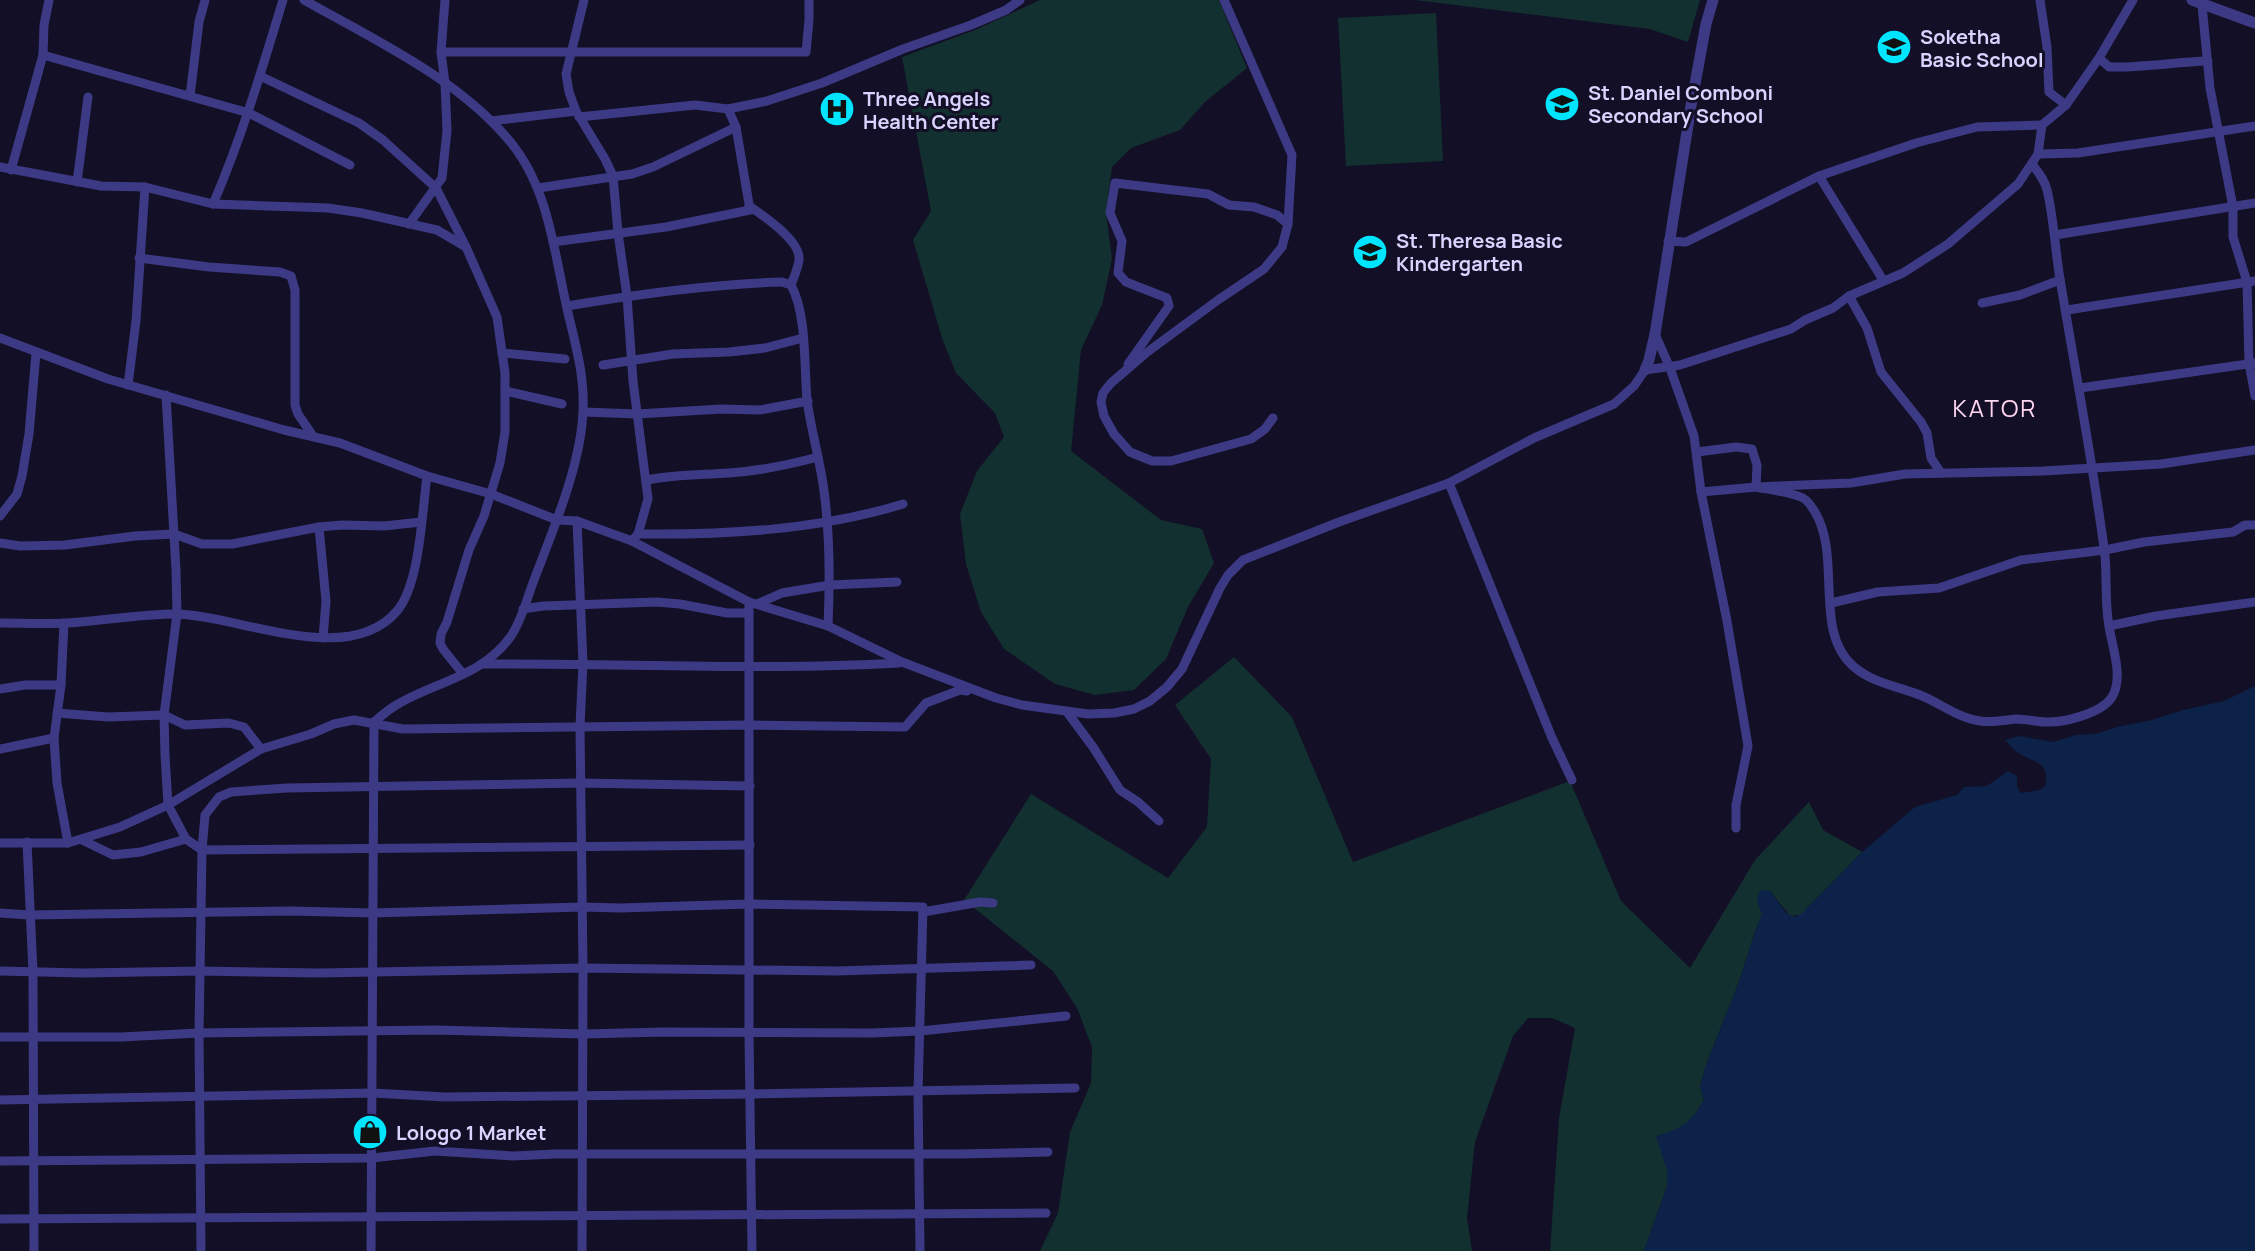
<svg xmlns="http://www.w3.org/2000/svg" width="2255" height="1251" font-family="Manrope,sans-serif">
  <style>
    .green { fill: #12302f }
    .water { fill: #0c2248 }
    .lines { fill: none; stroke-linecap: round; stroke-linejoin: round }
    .minor { stroke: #3d3a85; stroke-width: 9 }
    .tertiary { stroke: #3d3a85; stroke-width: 11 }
    .labels { text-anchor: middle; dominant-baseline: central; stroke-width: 6; stroke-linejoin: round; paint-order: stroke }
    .poi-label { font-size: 20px; font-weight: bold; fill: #d9d4ff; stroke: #130f26; text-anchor: start }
    .quarter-label { font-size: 24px; letter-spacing: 2px; fill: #ffd6f0; stroke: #130f26 }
  </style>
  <rect width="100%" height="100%" fill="#130f26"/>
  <g class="green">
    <polygon points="1040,0 1219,0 1247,68 1205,102 1180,130 1131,148 1112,167 1106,212 1112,259 1102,305 1081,350 1071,451 1161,520 1202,529 1214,563 1188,607 1166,659 1134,690 1095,695 1055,684 1004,649 981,612 966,564 960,514 977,471 1004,437 995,413 956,373 943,341 913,240 931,211 902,57 975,30"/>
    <polygon points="1415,0 1700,0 1688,42 1650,29"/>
    <polygon points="1436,13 1443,161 1346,166 1338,18"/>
    <path d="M1234,657L1292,717L1353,862L1570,781L1621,901L1690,968L1755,860L1809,802L1823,830L1862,852L1801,915L1790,916L1770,891L1757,899L1762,915L1756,929L1739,982L1706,1065L1700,1086L1704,1100C1691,1124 1682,1128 1657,1137L1667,1170V1186L1644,1251H1550L1559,1118L1575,1028L1552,1018H1528L1513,1036L1475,1142L1467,1218L1472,1251H1040L1058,1213L1070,1132L1091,1083L1092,1047L1077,1008L1053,971L964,900L1031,794L1168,878L1207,827L1211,759L1175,705Z"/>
  </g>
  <path class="water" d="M2255,686V1251H1644L1667,1186V1170L1656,1136C1682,1128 1690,1124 1704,1100L1700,1086L1706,1065L1739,982L1756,929L1762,915L1757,899L1760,890L1770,891L1786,913L1795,917L1801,914L1862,852L1915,807L1957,795L1964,787L1987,786L2008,771L2017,776V787L2021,793L2040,790L2046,785C2048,760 2036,764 2020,754C2014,751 2010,745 2005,740L2020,736L2053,742L2076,735L2096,734L2117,727L2152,720L2183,710L2224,701Z"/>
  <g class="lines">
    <g class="minor">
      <path d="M304,0C375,40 461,80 512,144C548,189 554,250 566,304C574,340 585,374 583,411C581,465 553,530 534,580C527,598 522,620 511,636C484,675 436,682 398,704C389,709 381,716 374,722"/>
      <polyline points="584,0 566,74 569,92 576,111 605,159 613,176 618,233 627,296 633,381 648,499 638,534 632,541"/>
      <polyline points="1224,0 1292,155 1288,224 1282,247 1264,269 1218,300 1146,353 1111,383 1103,393 1101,402 1104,416 1114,434 1130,452 1152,461 1171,461 1251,439 1265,429 1273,418"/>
      <polyline points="2040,0 2047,47 2049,92 2066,105"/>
      <polyline points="2204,2 2202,5 2210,88 2233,207 2233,237 2247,282 2249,363 2255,396"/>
      <polyline points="441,52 806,52 809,20 809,0"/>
      <polyline points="43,55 249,113 350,165"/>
      <path d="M2099,58L2109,67C2142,68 2175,62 2208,61"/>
      <polyline points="260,76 359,123 383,140 436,188 466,247"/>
      <polyline points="190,96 199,22 205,0"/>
      <polyline points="579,117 695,105 728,109 767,101 822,83 903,49 971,25 1006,10 1020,0"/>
      <polyline points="491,121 576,111"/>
      <polyline points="2038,154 2078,153 2255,126"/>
      <polyline points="0,167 101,186 145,187 213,204 328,208 362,213 437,230 466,247 497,317 505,373 505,432 500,463 484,516 469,550 447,622 441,634 440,643 443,649 463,674"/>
      <polyline points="11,170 43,55 44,25 49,0"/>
      <polyline points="1819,176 1883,280"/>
      <polyline points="77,182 88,97"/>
      <polyline points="538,188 632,174 653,167 736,127 728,109"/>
      <path d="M213,204C242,137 262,69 283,0"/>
      <path d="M749,206C764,216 801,241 799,260C798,268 794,277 791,285"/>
      <polyline points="409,224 442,178 447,131 445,83 441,52 445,0"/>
      <polyline points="2055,235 2255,203"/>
      <polyline points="1668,241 1686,242 1819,176 1916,143 1977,127 2042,125"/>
      <polyline points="553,242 666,227 750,210 736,127"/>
      <polyline points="139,258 209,267 280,272 291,276 295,290 295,405 298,414 313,436"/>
      <polyline points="1849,296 1867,328 1881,372 1921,422 1927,433 1931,458 1941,473"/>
      <polyline points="1982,303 2020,295 2060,280"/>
      <path d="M567,306C638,294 709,284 782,282L791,285C807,314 804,366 807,400C811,430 820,460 824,491C830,535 830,581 828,626"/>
      <polyline points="2067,310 2255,281"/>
      <polyline points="1655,334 1670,368 1694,436 1701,492 1727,621 1748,746 1736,805 1736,828"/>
      <polyline points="0,338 108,379 284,430 340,443 427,476 491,494 557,520 577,521 632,541 749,602 828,626 902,662 996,698 1022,705 1088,714 1114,713 1134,709 1150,701 1167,687 1182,669 1220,588 1228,575 1243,560 1339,522 1449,483 1534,438 1614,404 1634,386 1645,370 1680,365 1791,329 1805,320 1833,308 1849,296 1903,273 1948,244 2018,184 2038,154 2042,125 2066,105 2099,58 2133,0"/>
      <polyline points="502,353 565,359"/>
      <polyline points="1128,364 1169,306 1167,298 1126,282 1118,273 1122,241 1110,213 1115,183 1208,194 1229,205 1254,207 1277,215 1288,224"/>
      <polyline points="603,365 673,354 729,352 765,348 803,338"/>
      <polyline points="128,385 136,321 145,187"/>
      <polyline points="2080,388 2255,363"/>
      <polyline points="505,391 562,404"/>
      <polyline points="166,395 176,570 177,614 164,715 165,755 168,805 186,839"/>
      <polyline points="584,412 637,414 722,409 760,410 808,401"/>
      <path d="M1697,452L1736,447L1752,449L1757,465L1756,487C1771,490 1790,492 1803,498C1808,501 1812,507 1815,512C1842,557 1813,631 1853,666C1872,683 1897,686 1920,695C1940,703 1958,718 1980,721C1992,723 2004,720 2016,719C2027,719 2036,722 2046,722C2064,723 2102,713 2112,697C2124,677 2112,647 2109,626C2104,600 2108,573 2104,548C2092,458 2075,369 2060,279C2055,250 2054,219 2047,190C2045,180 2038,172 2032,164"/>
      <path d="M647,480C677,474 699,475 729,473C760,471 788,465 818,457"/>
      <polyline points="1449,483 1552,738 1572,780"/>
      <polyline points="1701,492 1756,487 1851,483 1905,474 2043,471 2161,464 2255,450"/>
      <polyline points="0,516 17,494 22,476 29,434 36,353"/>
      <polyline points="577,521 583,663 580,726 583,968 582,1251"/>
      <polyline points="319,527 326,601 323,638"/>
      <path d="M638,534C726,535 819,530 903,504"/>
      <polyline points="0,543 20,546 65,545 135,536 174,534 202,544 232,544 319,527 342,525 384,526 421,522"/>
      <polyline points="749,602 749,1034 752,1251"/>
      <polyline points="1831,603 1878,592 1939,588 2021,560 2105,550 2144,542 2233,532 2245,525 2255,525"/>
      <polyline points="757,604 782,593 830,585 897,582"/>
      <polyline points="523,609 543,606 657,602 680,604 727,613 749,613"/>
      <path d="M0,623C22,623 45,624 67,623C103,621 139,614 176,614C238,615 348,669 397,611C420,584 422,512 427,476"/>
      <polyline points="64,623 61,685 54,738 57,783 68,843"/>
      <polyline points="2109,626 2156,616 2255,602"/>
      <path d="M482,664C621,663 760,671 899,663"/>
      <polyline points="0,689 25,685 61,685"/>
      <polyline points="1067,712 1093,747 1120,790 1138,802 1159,821"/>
      <polyline points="57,713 108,717 164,715 185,725 229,723 244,727 261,749"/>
      <polyline points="0,749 54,738"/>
      <polyline points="82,840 113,855 141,852 186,839 202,850 750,845"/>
      <polyline points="27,842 33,972 34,1251"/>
      <polyline points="0,843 68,843 120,827 168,805 261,749 311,734 334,724 354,720 403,729 750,725 905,727 926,703 960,690 967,691"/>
      <polyline points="923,912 980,902 993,903"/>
      <polyline points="0,913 29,915 291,911 373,913 582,907 620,908 749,904 923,907 918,1092 920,1251"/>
      <polyline points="0,971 83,973 200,971 319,973 583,968 837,971 1031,965"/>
      <polyline points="0,1037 121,1037 199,1033 437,1030 583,1034 663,1032 872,1033 920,1031 1066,1016"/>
      <polyline points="0,1100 372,1093 445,1097 751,1094 1075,1088"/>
      <polyline points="0,1161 372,1158 435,1151 513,1156 555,1154 960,1154 1048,1152"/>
      <polyline points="0,1219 1046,1213"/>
      <polyline points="201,1251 199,1033 202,850 205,815 219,797 231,792 287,788 580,783 750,786"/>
      <polyline points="371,1251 374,722"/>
    </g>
    <g class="tertiary">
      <polyline points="2192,0 2255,23"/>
      <polyline points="1645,370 1649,360 1655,334 1691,106 1706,24 1713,0"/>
    </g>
  </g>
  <defs>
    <symbol id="school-disc" viewBox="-11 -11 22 22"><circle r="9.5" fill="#00e5ff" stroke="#130f26"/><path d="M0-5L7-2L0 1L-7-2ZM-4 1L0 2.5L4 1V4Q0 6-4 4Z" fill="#111"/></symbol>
    <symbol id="hospital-disc" viewBox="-11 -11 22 22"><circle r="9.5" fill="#00e5ff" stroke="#130f26"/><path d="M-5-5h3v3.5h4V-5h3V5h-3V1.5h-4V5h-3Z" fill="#111"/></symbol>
    <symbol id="shop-disc" viewBox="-11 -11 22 22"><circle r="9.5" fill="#00e5ff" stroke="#130f26"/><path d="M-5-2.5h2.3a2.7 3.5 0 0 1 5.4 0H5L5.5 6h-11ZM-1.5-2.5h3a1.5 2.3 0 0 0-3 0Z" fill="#111"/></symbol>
  </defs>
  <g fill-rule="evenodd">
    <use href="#school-disc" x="1874" y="27" width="40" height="40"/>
    <use href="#school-disc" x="1542" y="84" width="40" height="40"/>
    <use href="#hospital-disc" x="817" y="89" width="40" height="40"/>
    <use href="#school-disc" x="1350" y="232" width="40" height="40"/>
    <use href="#shop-disc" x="350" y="1112" width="40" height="40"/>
  </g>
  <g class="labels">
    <g class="poi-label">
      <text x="1920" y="36">Soketha<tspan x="1920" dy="23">Basic School</tspan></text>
      <text x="1588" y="92">St. Daniel Comboni<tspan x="1588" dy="23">Secondary School</tspan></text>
      <text x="863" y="98">Three Angels<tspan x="863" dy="23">Health Center</tspan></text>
      <text x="1396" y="240">St. Theresa Basic<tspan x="1396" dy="23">Kindergarten</tspan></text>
      <text x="396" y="1132">Lologo 1 Market</text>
    </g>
    <g class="quarter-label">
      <text x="1995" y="407">KATOR</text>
    </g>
  </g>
</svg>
